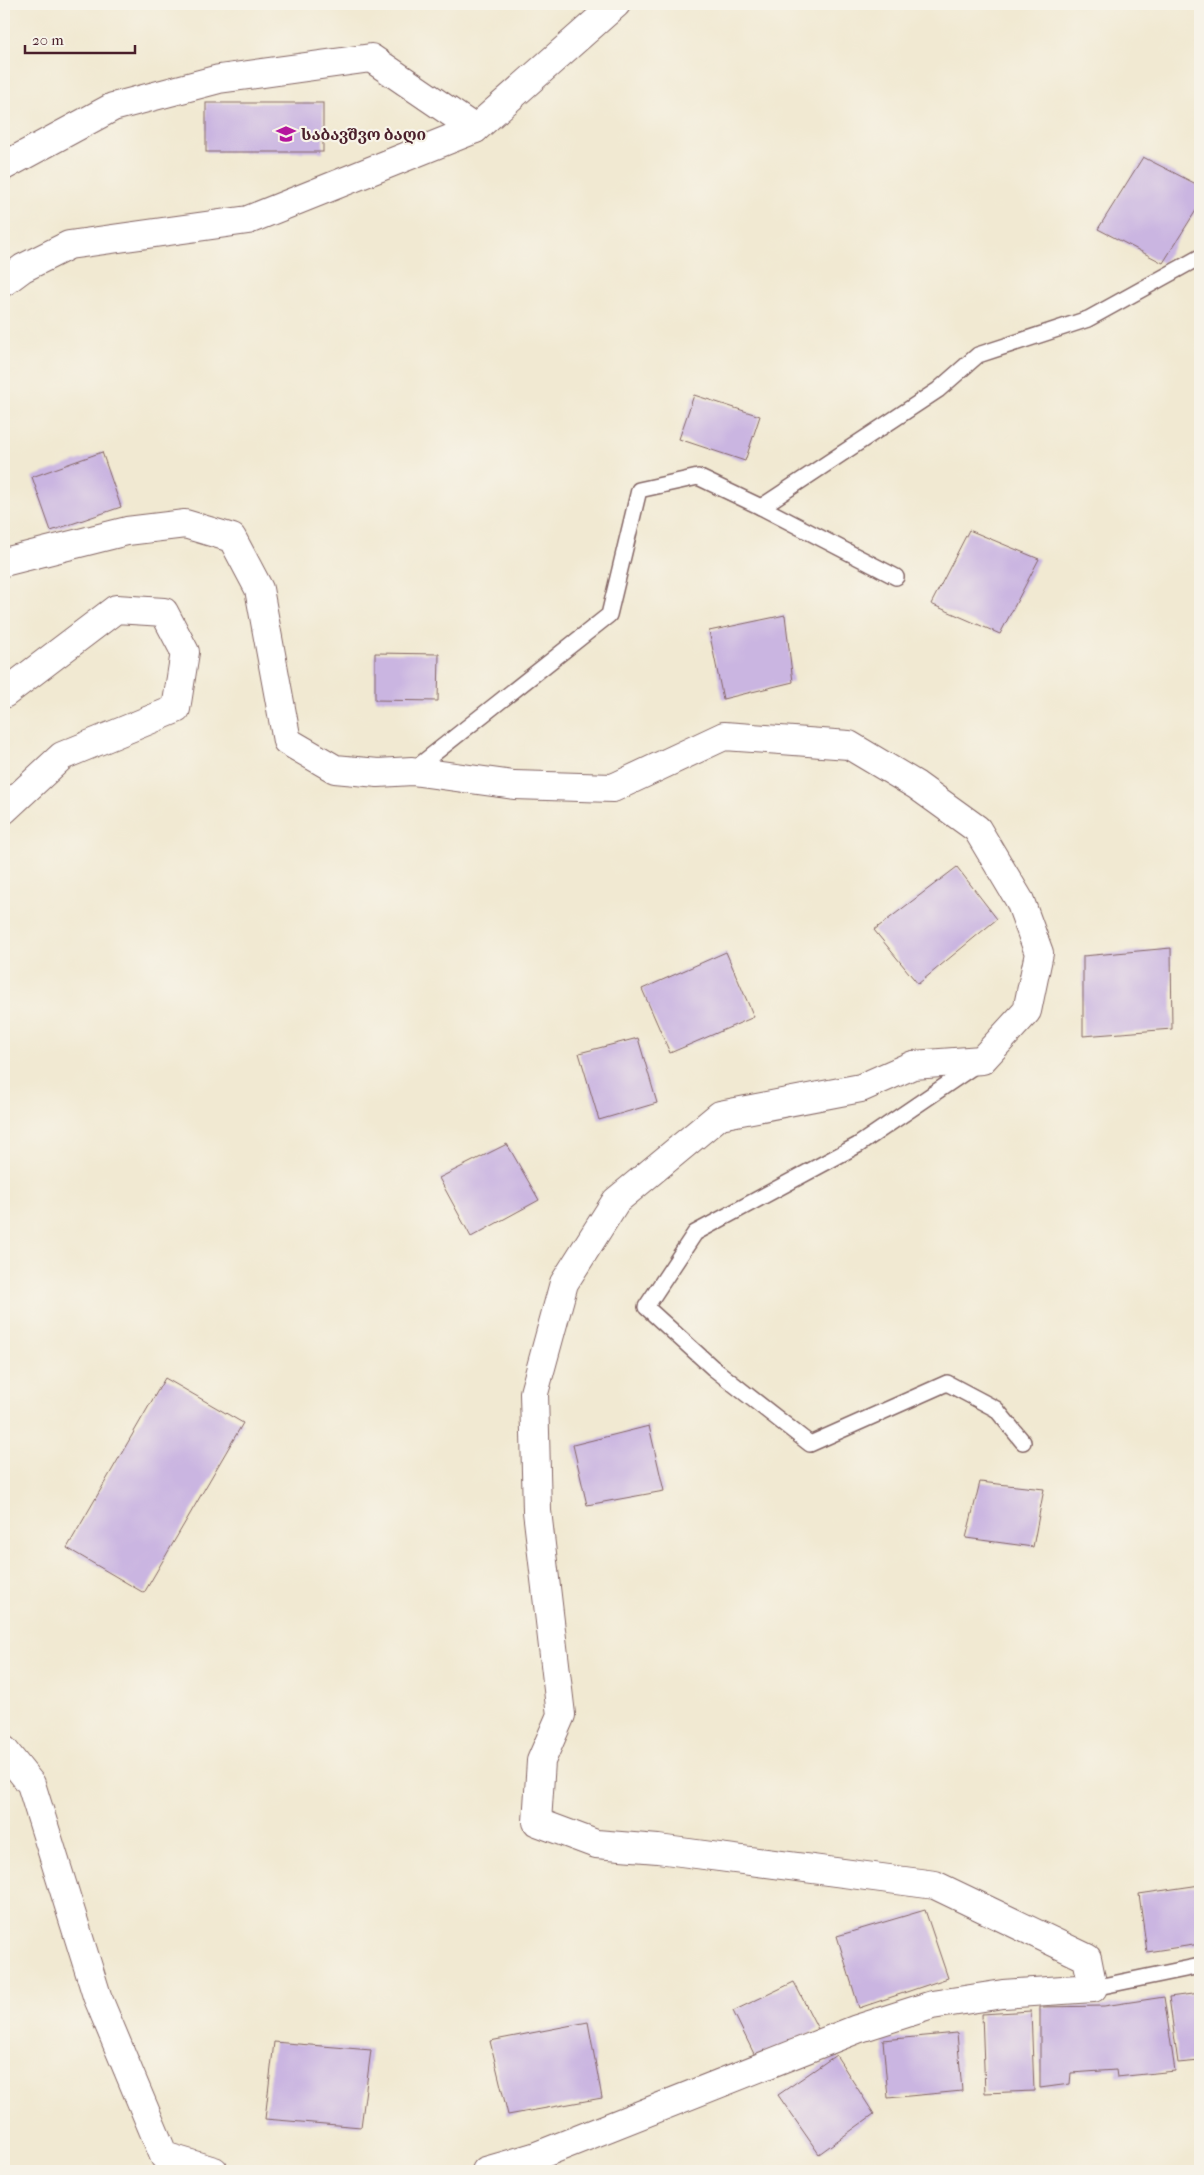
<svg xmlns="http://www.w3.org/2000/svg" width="1204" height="2175" font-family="'IM FELL French Canon','Noto Serif Georgian',serif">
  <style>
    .building { fill: #cab5e1 }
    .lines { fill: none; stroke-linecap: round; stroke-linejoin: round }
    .lane-casing { stroke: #846665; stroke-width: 18 }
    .street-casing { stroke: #846665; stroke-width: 30 }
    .lane { stroke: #fff; stroke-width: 15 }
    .street { stroke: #fff; stroke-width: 28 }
    .labels { text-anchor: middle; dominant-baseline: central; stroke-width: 4.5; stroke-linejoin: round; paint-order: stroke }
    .poi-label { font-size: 16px; font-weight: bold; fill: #4a1f2b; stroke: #f7f3e8; text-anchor: start }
  </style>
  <rect width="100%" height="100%" fill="#f7f3e8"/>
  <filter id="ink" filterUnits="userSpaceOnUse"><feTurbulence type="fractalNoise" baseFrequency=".02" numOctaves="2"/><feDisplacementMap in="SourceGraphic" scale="10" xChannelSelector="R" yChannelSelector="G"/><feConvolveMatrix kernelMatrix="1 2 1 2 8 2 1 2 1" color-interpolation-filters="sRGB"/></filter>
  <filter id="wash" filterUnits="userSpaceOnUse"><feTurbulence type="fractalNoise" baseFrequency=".0096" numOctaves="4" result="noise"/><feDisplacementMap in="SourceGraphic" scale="20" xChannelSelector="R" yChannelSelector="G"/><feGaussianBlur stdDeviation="1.12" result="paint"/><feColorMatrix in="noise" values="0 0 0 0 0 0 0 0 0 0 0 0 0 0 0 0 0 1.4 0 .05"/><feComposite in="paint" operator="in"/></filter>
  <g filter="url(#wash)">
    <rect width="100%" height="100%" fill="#f1e9d2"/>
    <g id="blocks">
      <g class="building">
        <rect x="206" y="103" width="117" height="49"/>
        <polygon points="1143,157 1200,186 1200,204 1163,263 1098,229"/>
        <polygon points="694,395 760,416 745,461 679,439"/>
        <polygon points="102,452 121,507 51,531 32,477"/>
        <polygon points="969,530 1039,559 1000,634 931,604"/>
        <polygon points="785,615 793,682 723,699 709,631"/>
        <polygon points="375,653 439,654 438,701 375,700"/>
        <polygon points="957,867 997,919 918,984 874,930"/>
        <polygon points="1171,948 1172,1029 1083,1036 1083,956"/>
        <polygon points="726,952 754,1017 670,1053 642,989"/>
        <polygon points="638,1038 657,1103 599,1120 579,1053"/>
        <polygon points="507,1144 539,1200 471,1237 439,1178"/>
        <polygon points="165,1378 243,1423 144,1593 67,1548"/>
        <polygon points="649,1426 664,1491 587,1505 573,1445"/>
        <polygon points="980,1482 1044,1489 1033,1547 966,1538"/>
        <polygon points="1200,1885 1200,1944 1147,1952 1139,1894"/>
        <polygon points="925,1910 948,1978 859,2008 837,1936"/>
        <polygon points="794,1982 818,2029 756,2058 733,2011"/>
        <polygon points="1200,1993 1200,2061 1178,2063 1169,1997"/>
        <polygon points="1164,1997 1175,2071 1117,2077 1116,2070 1071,2073 1070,2084 1040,2088 1040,2007 1104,2006"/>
        <polygon points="1031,2011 1034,2091 985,2093 982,2014"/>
        <polygon points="588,2022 602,2098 508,2115 490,2041"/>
        <polygon points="957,2033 962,2091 888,2098 883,2040"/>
        <polygon points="274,2042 371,2050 361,2127 265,2119"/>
        <polygon points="836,2055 874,2114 819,2154 778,2095"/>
      </g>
    </g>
  </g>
  <g filter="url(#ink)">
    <use href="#blocks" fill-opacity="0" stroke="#846665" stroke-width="1"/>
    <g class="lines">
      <defs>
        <g id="lane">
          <polyline points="761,507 938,390 978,355 1088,319 1200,257"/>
          <polyline points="412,771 609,615 639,490 698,477 761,507 896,577"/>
          <polyline points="977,1064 858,1145 695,1233 646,1307 713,1368 810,1444 947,1383 996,1409 1023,1442"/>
          <polyline points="1093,1988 1200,1966"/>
        </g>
        <g id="street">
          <polyline points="4,166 113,107 219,79 371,58 475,129"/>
          <polyline points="4,282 23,268 69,245 248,220 475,129 616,4"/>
          <polyline points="4,562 127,531 185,524 232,538 259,589 287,741 335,769 378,773 412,771 514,785 613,788 724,736 849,745 916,785 977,829 1020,901 1039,953 1027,1011 982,1060 913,1065 861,1088 720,1115 616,1201 564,1283 534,1393 537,1511 561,1715 541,1761 537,1822 596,1844 658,1849 935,1885 1087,1958 1093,1988 1003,1994 932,2005 857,2029 534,2157 486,2171"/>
          <polyline points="4,694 116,609 164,612 185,652 176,709 62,756 4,810"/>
          <polyline points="4,1750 31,1784 97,1996 164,2156 214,2171"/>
        </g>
      </defs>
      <use href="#lane" class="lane-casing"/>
      <use href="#street" class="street-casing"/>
      <use href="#lane" class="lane"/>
      <use href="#street" class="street"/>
    </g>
  </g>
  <defs>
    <symbol id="school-bare" viewBox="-9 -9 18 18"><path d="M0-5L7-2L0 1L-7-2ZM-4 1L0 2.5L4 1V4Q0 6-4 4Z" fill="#b5179e" stroke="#f7f3e8" stroke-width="2.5" paint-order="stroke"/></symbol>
  </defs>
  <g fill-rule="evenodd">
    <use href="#school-bare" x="272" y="120" width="28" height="28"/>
  </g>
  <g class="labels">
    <g class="poi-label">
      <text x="301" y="134">საბავშვო ბაღი</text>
    </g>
  </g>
  <rect width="1204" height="2175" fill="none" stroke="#f7f3e8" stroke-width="20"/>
  <path d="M25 45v8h110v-8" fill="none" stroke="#4a1f2b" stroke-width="2.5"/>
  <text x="32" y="45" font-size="15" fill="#4a1f2b" stroke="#f7f3e8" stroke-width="4" paint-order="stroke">20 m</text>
</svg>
